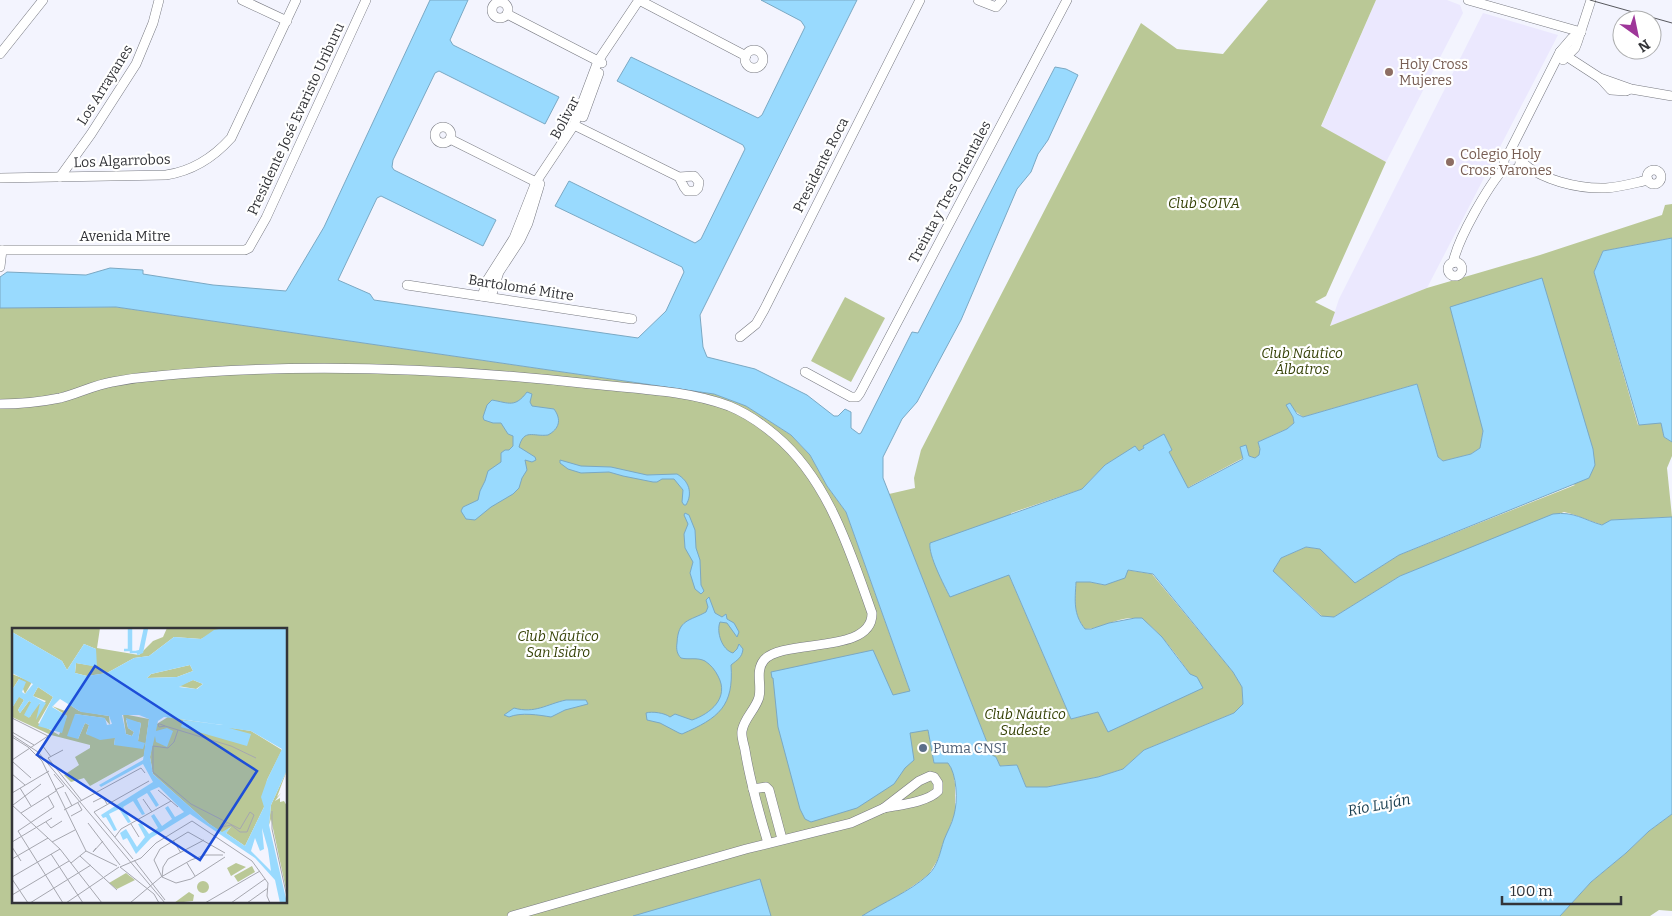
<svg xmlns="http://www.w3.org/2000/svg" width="1672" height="916" font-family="Bitter,serif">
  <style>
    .education { fill: #ebe8fe }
    .green { fill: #bac896; fill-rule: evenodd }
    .water { fill: #99dafe; stroke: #7aa8c3 }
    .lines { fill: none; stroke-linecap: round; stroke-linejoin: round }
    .minor-casing { stroke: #777981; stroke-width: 10 }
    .minor { stroke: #fff; stroke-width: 9 }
    .tram { stroke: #56575c; stroke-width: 1 }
    .education-dot { fill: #8d6e63; stroke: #fff; stroke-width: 2 }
    .service-dot { fill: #5c6f8a; stroke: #fff; stroke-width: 2 }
    .labels { text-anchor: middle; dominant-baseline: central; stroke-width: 4.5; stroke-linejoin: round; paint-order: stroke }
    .education-label { font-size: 14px; fill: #785e54; stroke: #fff; text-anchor: start }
    .street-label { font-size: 14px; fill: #333438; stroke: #fff }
    .park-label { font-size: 14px; font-style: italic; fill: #364207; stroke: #fff }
    .service-label { font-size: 14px; fill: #4e5e75; stroke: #fff; text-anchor: start }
    .water-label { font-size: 15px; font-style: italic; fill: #183d4f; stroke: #fff }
    .inset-river { fill: none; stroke: #99dafe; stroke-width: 2.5 }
    .inset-road { fill: none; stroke: #a6a7af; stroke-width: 1 }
    .view { fill: #1d4ed8; fill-opacity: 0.15; stroke: #1d4ed8; stroke-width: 2.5 }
    .inset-edge { fill: none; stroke: #333438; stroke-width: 2.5 }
  </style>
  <rect width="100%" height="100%" fill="#f3f4fe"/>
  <g class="education">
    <polygon points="1376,0 1447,0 1460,5 1463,13 1386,162 1321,127"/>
    <polygon points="1483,13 1558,35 1427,288 1330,326 1339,299"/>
  </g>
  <g class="green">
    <path d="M1268,0H1376L1321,126L1386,162L1326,296L1315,302L1335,312L1330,326L1427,288L1540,255L1662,215L1665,205L1672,204V238L1603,251L1594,272L1638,425L1661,422L1664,437L1672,442V456L1667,468L1672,517L1611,520L1603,525C1589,521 1578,515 1564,512L1400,576L1334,617H1323L1273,571L1281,558L1306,547L1320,549L1355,583L1399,555L1575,485L1482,425L1483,431L1480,448L1471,454L1443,461L1438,457L1417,384L1303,417L1287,405L1293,417L1294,423L1287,429L1258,442L1260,450V455L1255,458L1249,456L1240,447L1243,458L1187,488L1169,452L1172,450L1143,446L1144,448L1138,452L1136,447L1105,465L1082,489L1011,513L1009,575L1071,719L1098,712L1190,674C1180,660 1152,618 1134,618C1117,617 1102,629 1085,629C1072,613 1075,601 1076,582H1090L1105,585L1127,570L1152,574L1233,672L1242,687L1243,704L1234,713L1144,750L1123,769L1098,777L1047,787H1026L1017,765L1000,766L996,757L992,755L889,494L915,488L914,478L921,450L1141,23L1177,49L1223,54Z"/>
    <polygon points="845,297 885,318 851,382 811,361"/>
    <path d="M116,307L714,394L746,406L791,435L810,455L827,486L846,512L910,691L928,730L934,763H948L953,770L955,784V813L937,861L929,874L920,881L901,894L862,916H0V308ZM14,630H286V902H14Z"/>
    <polygon points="1672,814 1672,911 1659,910 1650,916 1560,916 1591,882 1626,853 1649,831"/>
  </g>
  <g class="water">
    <path d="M430,0H468L450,40L453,45L559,97L545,124L439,71L435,73L393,160L392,167L394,170L496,220L483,246L381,196L377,198L338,280L370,294L374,300L638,338L666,311L684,272L682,267L555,206L569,181L695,243L701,239L745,149L743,145L617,81L631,57L758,118L762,115L805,27L801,21L761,0H857L700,315L703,347L707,357L755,369L807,395L834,416H838L845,409L851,412V428L859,434L861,433L912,332L918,333L1055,67L1066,69L1078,75L1048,140L1038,154L1031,172L1017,189L961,320L917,402L902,419L883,457V478L992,755L996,757L1000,766L1017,765L1026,787H1047L1098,777L1123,769L1144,750L1234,713L1243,704L1242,687L1233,672L1153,574L1128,570L1125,578L1105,585L1090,582H1076C1075,601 1073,614 1085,629H1091L1109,623L1135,618H1142L1162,637L1190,674L1197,677L1203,688L1108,732L1098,712L1071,719L1009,575L950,597C944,585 928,555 930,543L1082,489L1105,465L1135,446L1139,451L1144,448L1143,446L1164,434L1172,450L1169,452L1188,488L1243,459L1240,447L1246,445L1249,456L1255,458L1259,455L1260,449L1258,442L1287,429L1294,423L1293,417L1286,405L1290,403L1297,414L1303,417L1417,384L1438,457L1443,461L1471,454L1480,448L1483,431L1450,307L1542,278L1593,449L1595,465L1589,478L1399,555L1355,583L1320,549L1306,547L1281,558L1273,571L1321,616L1334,617L1400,576L1553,514C1574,511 1584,520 1602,525L1611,520L1672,517V814L1649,831L1626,853L1591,882L1560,916H862C884,902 909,892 928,875C938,866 940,852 944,840C947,832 952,824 954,815C958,801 957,774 948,763H934L928,730L910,733L914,760L905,768L894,784L857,808L811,822L805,819L800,809L778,727L773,678H772L771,672L873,650L893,695L910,691L846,512L827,486L810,455L791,435L746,406L714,394L116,307L0,308V277L7,272L86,275L110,268L143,270V274L213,285L286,291L324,227Z"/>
    <polygon points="1672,238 1672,442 1664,437 1661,423 1639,425 1594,272 1603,251"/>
    <path d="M527,392L532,394L530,402L532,406L554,409C562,420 559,429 548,435C533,437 524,428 519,447L535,457L536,460L532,462L525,460L527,470L522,478L519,488L513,494L491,507L475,520L466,519L461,511L463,507L478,500L480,491L485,481L488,471L501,462V453L505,450H509L513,446V436L508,434L501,423H493L484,420L483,417L487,405L492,400C509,403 515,408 527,392Z"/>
    <path d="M560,460L581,466L611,467L647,475L677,474C689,481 693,493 686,505H684L682,502L683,490L674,479H662L657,482H653L623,476L609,472L581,473L568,469L560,463Z"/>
    <polygon points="685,513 689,515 695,530 696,548 700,560 701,585 704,591 701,594 695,589 690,573 693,562 685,548 684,534 688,524 684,515"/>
    <path d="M709,597L715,613L722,617L726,614L727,619L734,623L739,632L737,637L727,623L720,622C716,632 722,650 733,653L737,649L739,644L743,649C742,658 737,660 731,665C734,706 719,718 682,734L679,733L660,723L647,720L646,713C652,711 665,713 670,717L675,714L692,720C710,714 730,698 718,676C715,670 711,665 705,661C697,657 689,660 681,658C677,654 676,649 677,643C678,619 690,621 706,612L708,607L706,600Z"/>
    <path d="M566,700H586L588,704L565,710L551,717C539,715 521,712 509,717L504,715L514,708C535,714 547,704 566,700Z"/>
    <polygon points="760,879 771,916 633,916"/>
  </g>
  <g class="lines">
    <defs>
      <g id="minor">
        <polyline points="242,0 287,21"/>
        <polyline points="639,0 746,56"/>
        <polyline points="978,0 996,7 1002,0"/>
        <polyline points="1468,0 1581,32"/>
        <circle cx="500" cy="10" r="8"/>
        <polyline points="507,14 602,63"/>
        <circle cx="754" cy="59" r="9"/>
        <polyline points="1560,52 1600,78 1631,89 1672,96"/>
        <polyline points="0,54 43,0"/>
        <polyline points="1563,60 1575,48 1577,43 1591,0"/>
        <polyline points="1601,79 1611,90 1626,91 1630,89"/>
        <polyline points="583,117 599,73"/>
        <polyline points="574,125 679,177 694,176 699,182 698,188 695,191 687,191 684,187 679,177"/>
        <circle cx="443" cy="135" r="8"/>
        <polyline points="450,139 540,184"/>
        <circle cx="1512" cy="162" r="8"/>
        <polyline points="1508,155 1560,52 1572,38 1581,32"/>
        <path d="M1520,160C1539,180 1579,189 1606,188C1621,187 1634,183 1648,180"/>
        <circle cx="1654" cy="177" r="7"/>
        <polyline points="60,177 91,134 136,64 153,23 159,0"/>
        <path d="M0,178L166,175C193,171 213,158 231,138L296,0"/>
        <polyline points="0,250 245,250 249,248 266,218 366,0"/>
        <circle cx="1455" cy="269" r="7"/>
        <path d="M1453,263C1458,238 1488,186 1505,167"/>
        <polyline points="0,267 2,250"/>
        <polyline points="407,285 632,319"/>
        <polyline points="482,296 488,279 514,238 536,182 574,125 598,61 639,0"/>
        <polyline points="491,297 499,272 520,240 528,223 539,187"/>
        <polyline points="740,337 756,324 764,310 920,0"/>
        <polyline points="805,372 851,397 857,397 860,393 1067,0"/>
        <path d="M0,404C20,404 40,402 60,398C77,394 94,385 112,382C127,379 142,377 157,376C301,362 447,368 591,384C636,389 686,390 729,406C746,413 762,424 775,435C828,479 850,551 872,613C873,655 783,638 764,660C755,671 762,685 759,697C756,709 744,718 742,731C741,737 744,744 745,750C750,781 759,813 768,843"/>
        <path d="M930,776L934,777L938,783V791C928,802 899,805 884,808L919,781Z"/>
        <polyline points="753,789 766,787 769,790 782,839"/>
        <polyline points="512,916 746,849 851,823 884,808"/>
      </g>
    </defs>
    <use href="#minor" class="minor-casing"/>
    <use href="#minor" class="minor"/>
    <polyline class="tram" points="1590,0 1672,23"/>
  </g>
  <g class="education-dot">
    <circle cx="1389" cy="72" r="5"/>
    <circle cx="1450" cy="162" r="5"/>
  </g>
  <circle class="service-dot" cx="923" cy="748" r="5"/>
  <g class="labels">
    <g class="education-label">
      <text x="1399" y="64">Holy Cross<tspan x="1399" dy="16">Mujeres</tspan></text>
      <text x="1460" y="154">Colegio Holy<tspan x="1460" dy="16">Cross Varones</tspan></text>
    </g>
    <g class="street-label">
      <text transform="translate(105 85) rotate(-58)">Los Arrayanes</text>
      <text transform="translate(565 118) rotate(-62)">Bolivar</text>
      <text transform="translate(296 119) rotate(-65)">Presidente José Evaristo Uriburu</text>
      <text transform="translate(122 161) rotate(-2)">Los Algarrobos</text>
      <text transform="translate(821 165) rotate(-63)">Presidente Roca</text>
      <text transform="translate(950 192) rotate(-62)">Treinta y Tres Orientales</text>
      <text x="125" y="236">Avenida Mitre</text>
      <text transform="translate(521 288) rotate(9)">Bartolomé Mitre</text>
    </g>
    <g class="park-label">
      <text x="1204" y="203">Club SOIVA</text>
      <text x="1302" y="353">Club Náutico<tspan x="1302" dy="16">Álbatros</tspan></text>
      <text x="558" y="636">Club Náutico<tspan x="558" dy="16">San Isidro</tspan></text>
      <text x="1025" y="714">Club Náutico<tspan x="1025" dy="16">Sudeste</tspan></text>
    </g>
    <g class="service-label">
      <text x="933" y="748">Puma CNSI</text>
    </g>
    <g class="water-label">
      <text transform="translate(1379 805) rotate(-11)">Río Luján</text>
    </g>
  </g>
  <g transform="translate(12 628)">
    <rect width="275" height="275" fill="#f3f4fe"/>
    <path d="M0,0H88L85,20L127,27L141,13L151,9L155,0H212L189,11L162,9L137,28L122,30L95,45L75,48L63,45L64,35L83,38L84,21L72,16L55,42L50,33L0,4ZM178,37L181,43L165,49L135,50L139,46ZM0,46L20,54L13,66L7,51L0,62ZM181,52L191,56L184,61L166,58ZM26,59L41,69L26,95L47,107L55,88L40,78L53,83L58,77L67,83L97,88L98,97L92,90L63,86L66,111L73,95L77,97L74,106L103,110L102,117H106L126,113L129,95L114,92L116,100L122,104L120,108L114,106L111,86L137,91L132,128L78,158L72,150L59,154L52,147L67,137L63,129L78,120V117L39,107L0,89V80L7,68L12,72L6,82L8,85L17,73L20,74L15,84L18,89L25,74L29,77L34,73L21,68ZM156,89L239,103L270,122L255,152L252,179L233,218L214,205L219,199L210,205L196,195L141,146L138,129L143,97ZM275,142L265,169L269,165L263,173L268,170V174L272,173L275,178V266L259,191L257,197L259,177ZM224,235L234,239L219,248L215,240ZM240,238L243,244L226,254L222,248ZM114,245L123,252L105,261L97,255ZM185 259a6 6 0 1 1 12 0a6 6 0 1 1-12 0ZM177,264L182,267L181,273L162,275Z" fill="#bac896"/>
    <path d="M212,0H275V142L259,177L257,197L275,275H268L263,252L243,230L178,186L139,210L124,226L115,210L111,212L108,205L114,201L125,219L133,209L126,196L129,195L137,206L146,200L139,188L142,186L150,198L160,191L153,180L156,178L163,189L172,184L147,159L138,163L147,177L144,179L135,165L125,171L133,186L130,187L121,173L111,179L119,194L116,195L107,181L97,186L105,202L102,203L94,189L91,190L89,187L141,154L131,136L89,159L87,157L131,132L137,91L127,87H110L114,106L120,108L122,104L116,100L114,90L129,95L126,113L133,115L131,121L102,117L103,110L88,112L74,106L77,97L73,95L66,111L55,108L63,86L93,90L95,97L100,96L97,88L69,84L48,71L40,79L55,88L50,105L26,98L41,69L26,59L21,68L34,75L24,92L28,75L17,90L12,87L19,74L17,73L8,85L6,82L12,72L7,69L0,80V62L7,51L14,54L10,64L13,66L21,56L0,45V4L50,33L55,42L72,16L84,21L85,39L64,35L63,45L75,48L95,45L122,30L137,28L162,9L189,11L202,2ZM178,37L181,43L165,49L135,50L139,46ZM181,52L191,56L185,61L167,59ZM152,89L211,97L171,92L169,99L235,118L239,106L217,100L239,103L270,121L255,152L249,169L252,179L233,218L214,205L219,199L210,204L196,195L141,146L138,129L143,108L144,114L155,119L161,103L155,100L144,103L146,93ZM250,200L256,221L259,243L239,223L243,210L248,223L252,221Z" fill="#99dafe" fill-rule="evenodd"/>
    <path class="inset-river" d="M119,0V24H124L128,23L133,0M112,22H117V0M125,26L130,24L135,0"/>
    <path class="inset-road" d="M0,90L36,108L0,132M146,96H148L153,98L147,99ZM153,98L219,118L244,130M166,102L162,114L156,120L141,118V144L179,176L228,201L238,184L242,187L235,204H228L219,197L210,199M0,104L22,117M0,107L26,124L153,275M0,109L16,119L30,133L74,223L105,238M30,117L39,129M36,130L70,173M36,130L51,122M1,134L19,150M0,146L13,157M42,146L52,158L43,162M8,160L19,178M146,162L166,179M53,164L60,178M0,165L37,143M36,168L42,179L6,203L51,275M131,171L140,184M81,174L91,169L95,176M0,177L48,221L90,275M1,177L29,156M52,182L129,140L133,145M260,183V201L275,269M9,185L44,163M59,188L70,182L66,175M34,194L39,200L50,193M76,195L108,237M119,196L127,209M203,208L215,195M103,209L109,201L159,173M161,212L169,225M0,214L40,190M40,214L63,202M0,219L9,233M84,220L81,224L91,213M213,225L176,204L148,221L142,232L150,249L164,255L179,251L213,229M39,226L71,275M68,228L105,262M0,231L36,210M121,231L82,184L137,153M122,232L153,272M59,235L74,223M175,235L183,248M108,239L129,230L144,215L180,193L240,233L256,255L255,268L258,275M108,239L142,266L147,275M0,249L48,221M150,249L151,239L156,231L192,212M0,251L16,275M0,267L57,233M18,275L79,237M54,275L107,239M118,275L149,249L179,232L193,227H211M193,275L248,243M219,275L253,251M235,275L256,260"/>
    <path class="view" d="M83,38L245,143L188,232L25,127Z"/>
    <rect width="275" height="275" class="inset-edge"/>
  </g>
  <g transform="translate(1637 35) rotate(147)"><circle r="24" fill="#ffffff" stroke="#adaeaf"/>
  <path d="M0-4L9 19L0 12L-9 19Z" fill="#9e3699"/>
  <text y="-8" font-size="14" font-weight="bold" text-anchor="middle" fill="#333438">N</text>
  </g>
  <path d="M1502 896v8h119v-8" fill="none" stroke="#333438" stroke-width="2.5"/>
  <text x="1510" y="896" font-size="15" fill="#333438" stroke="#ffffff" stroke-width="4" paint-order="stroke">100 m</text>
</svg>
